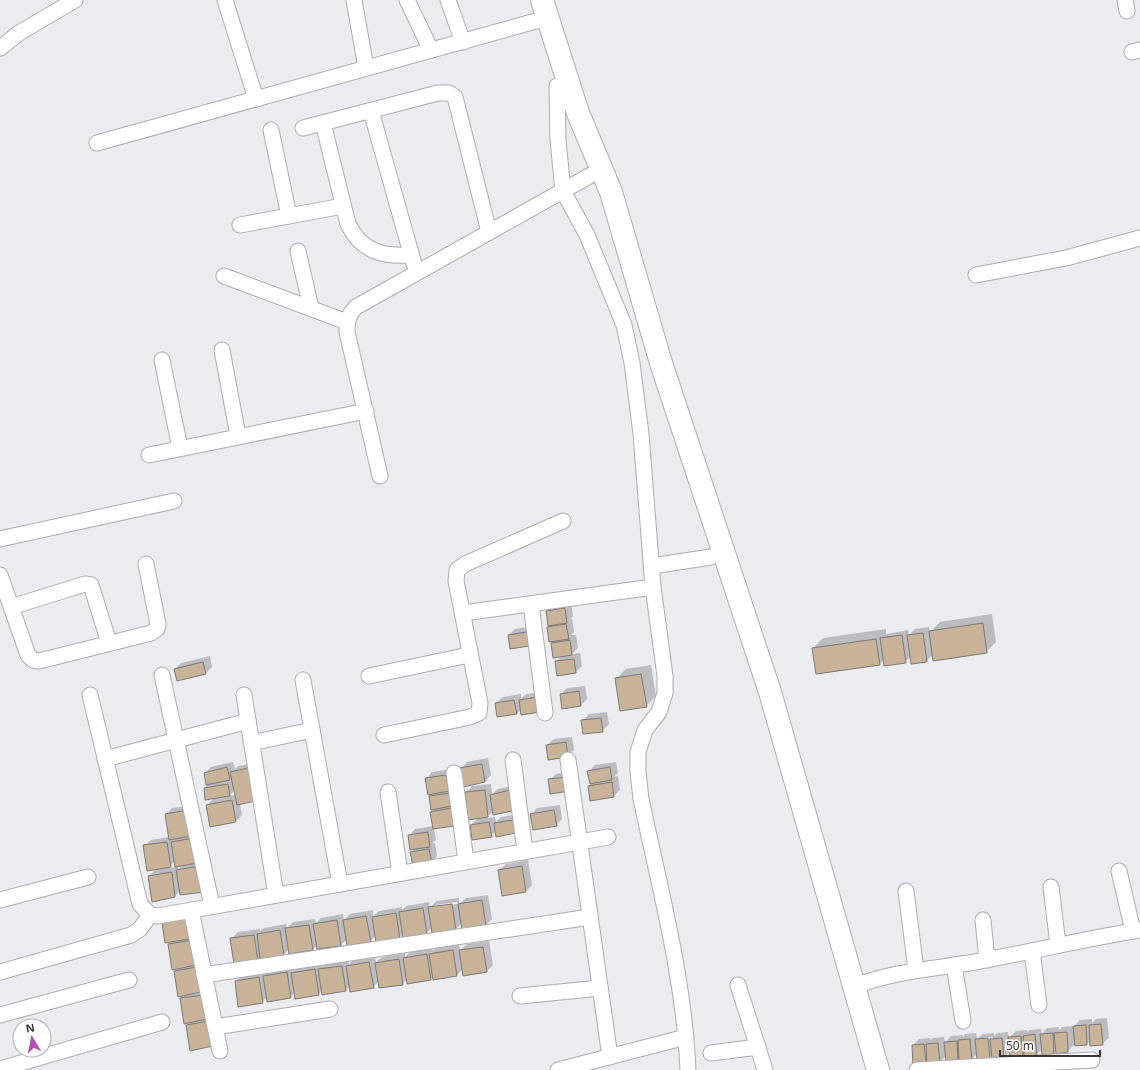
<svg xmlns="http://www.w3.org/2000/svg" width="1140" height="1070" font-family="'Noto Sans',sans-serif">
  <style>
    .shadow { fill: #0003; fill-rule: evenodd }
    .building { fill: #c8b399; stroke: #7c7976 }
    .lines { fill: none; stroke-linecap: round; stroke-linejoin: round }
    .street-casing { stroke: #acacb0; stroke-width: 17 }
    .secondary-casing { stroke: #acacb0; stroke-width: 24 }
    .street { stroke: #fff; stroke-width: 15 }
    .secondary { stroke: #fff; stroke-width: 22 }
  </style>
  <rect width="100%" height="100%" fill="#ebecf0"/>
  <g class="shadow">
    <polygon points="571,603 573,616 570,619 572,618 574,632 571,635 576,635 578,648 572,654 580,653 582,666 576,672 558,675 556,662 562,655 552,643 556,640 548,627 552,624 547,612 553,605"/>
    <polygon points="992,614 996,642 986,652 934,654 926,661 911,656 905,662 884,659 880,664 813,648 823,638 886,629 886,634 908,630 909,635 915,629 929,627 930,632 940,622"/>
    <polygon points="533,626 535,639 509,635 515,629"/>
    <polygon points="210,656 212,667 206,673 175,669 181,663"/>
    <polygon points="651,665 656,696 646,706 616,679 626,669"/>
    <polygon points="585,686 587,699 581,705 561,694 567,688"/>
    <polygon points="544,692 516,714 496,703 503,697 521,694 521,699 526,694"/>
    <polygon points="607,712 609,724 602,731 583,721 589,714"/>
    <polygon points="572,737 574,750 567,756 547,745 554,739"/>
    <polygon points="488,758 491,775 485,782 464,786 461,769 467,762"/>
    <path d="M233,762L235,769L238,766L255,763L240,804L242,815L236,821L207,805L215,797L205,788L207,785L205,773L211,767ZM235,790L236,795L229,796Z"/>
    <polygon points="616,762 618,773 614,777 618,776 620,790 614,796 589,786 593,782 589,771 595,765"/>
    <polygon points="452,769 460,819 434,828 436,840 432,843 435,843 437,856 431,862 411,852 416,848 409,836 415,829 433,826 431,812 435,808 430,797 434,793 426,779 432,772"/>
    <polygon points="574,771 575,784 549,780 556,774"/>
    <polygon points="491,784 492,794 498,789 516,785 518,804 512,810 494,814 493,811 486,818 495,817 496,822 501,817 519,814 521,826 496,831 491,836 471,825 479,817 466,793 472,786"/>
    <path d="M194,805L206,860L175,896L149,876L157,868L144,846L151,840L169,837L166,815L172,808ZM175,861L176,867L168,868ZM178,865H183L178,869Z"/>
    <polygon points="560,805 562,819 556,825 531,815 537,808"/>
    <polygon points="528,860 532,885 526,891 499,870 506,864"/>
    <path d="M488,895L492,919L486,925L462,923L456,929L433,932V927L426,933L403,934L399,938L376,935L370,941L347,939L341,945H318L313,949H289L284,955L261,956L258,960L231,939L238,932L260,929V931L264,928L286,924L287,928L293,922L315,919L316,923L321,918L343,914L344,920L350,914L373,910V916L379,911L402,907V910L406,906L429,902L430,908L436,901L459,898V904L466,898ZM457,902L458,904L435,907V905Z"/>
    <polygon points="191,907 219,1039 187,1025 191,1022 181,998 185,994 175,971 178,968 170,944"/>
    <polygon points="489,941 493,965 487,971 463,969 457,975 434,976 430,979 407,979 402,984 379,981 373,987 350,986 346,990 322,990 319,994 295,992 291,997 267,997 262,1002 236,981 242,975 265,971 265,975 271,970 293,967 294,971 299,967 321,963 322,967 326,963 348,960 349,964 353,960 375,956 376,962 382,957 405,953 405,957 410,952 433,949 433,951 436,948 459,944 460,951 467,944"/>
    <path d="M1107,1018L1109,1038L1102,1044L1091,1040L1087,1044L1074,1045L1068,1051L1057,1052L1056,1050L1054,1053L1042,1049L1037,1054L1025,1053L1022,1056L1011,1050L1004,1057L992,1055L989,1058L978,1053L972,1059L960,1058L958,1060L946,1056L940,1062L928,1061L925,1063L913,1045L919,1039L930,1038V1040L933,1038L944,1037L945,1043L951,1036L963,1035V1037L965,1034L976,1033L977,1039L983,1034L994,1033V1036L997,1033L1008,1032L1009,1038L1016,1031L1027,1030V1032L1030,1030L1041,1029L1042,1034L1047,1028L1059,1027V1030L1062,1027L1074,1026L1080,1020L1092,1019V1023L1096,1019ZM993,1037V1039L982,1040V1038Z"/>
  </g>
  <g class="building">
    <polygon points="565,608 567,623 548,626 546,611"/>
    <polygon points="983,623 987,653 933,661 929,631"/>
    <polygon points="566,624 569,639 549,642 547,627"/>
    <polygon points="527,632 529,646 510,649 508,635"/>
    <polygon points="923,633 927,662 911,664 907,635"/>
    <polygon points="902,635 906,663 884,666 880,638"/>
    <polygon points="876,639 880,665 816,674 812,648"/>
    <polygon points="570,640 572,655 553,658 551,643"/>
    <polygon points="574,659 576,673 557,676 555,661"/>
    <polygon points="203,662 206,674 177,681 174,669"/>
    <polygon points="641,674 647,707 620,711 615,678"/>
    <polygon points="579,691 581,706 562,709 560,694"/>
    <polygon points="538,697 540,712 521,715 519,700"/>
    <polygon points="514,700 517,714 497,717 495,703"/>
    <polygon points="601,718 603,732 583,734 581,720"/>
    <polygon points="566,742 568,757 548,760 546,745"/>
    <polygon points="482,764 485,782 463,787 460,768"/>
    <polygon points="227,767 230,780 206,785 204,773"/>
    <polygon points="610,767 612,780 590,784 587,771"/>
    <polygon points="248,768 256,801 237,805 230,772"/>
    <polygon points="446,775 449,791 428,795 425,778"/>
    <polygon points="567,777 570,791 550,794 548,779"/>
    <polygon points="612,782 614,797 590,801 588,786"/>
    <polygon points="228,784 230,796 205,800 204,788"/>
    <polygon points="485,790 488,817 468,820 465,792"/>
    <polygon points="510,790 512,811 493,815 490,795"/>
    <polygon points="450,793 452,806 431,810 429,796"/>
    <polygon points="232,800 236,822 210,827 206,805"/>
    <polygon points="451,808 454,826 433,829 430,812"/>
    <polygon points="188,810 192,836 169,840 165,814"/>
    <polygon points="554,810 557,826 533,830 530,814"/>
    <polygon points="513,820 516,833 496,837 494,823"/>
    <polygon points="489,822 492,837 472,840 470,825"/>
    <polygon points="428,832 430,847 410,850 408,835"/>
    <polygon points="194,838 198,863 175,867 171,842"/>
    <polygon points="167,842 171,867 147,871 143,845"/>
    <polygon points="429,849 432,863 413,866 410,852"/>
    <polygon points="200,866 204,892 180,895 176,870"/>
    <polygon points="522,866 526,892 502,896 498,870"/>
    <polygon points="172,872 175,897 152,902 148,876"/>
    <polygon points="482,900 486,926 462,930 458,904"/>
    <polygon points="452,904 456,930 432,933 428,907"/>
    <polygon points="423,908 427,934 403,938 399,912"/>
    <polygon points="185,913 189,939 165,943 161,917"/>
    <polygon points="396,913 400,939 376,943 372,917"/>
    <polygon points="366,916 371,942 347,946 343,920"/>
    <polygon points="337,920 341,946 317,949 313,924"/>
    <polygon points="309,925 313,950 289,954 285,928"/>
    <polygon points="280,930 284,956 260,959 257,934"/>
    <polygon points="254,935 258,961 234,964 230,938"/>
    <polygon points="192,940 196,965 172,970 168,944"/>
    <polygon points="483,947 487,972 463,976 459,950"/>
    <polygon points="453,950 457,976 433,980 429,954"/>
    <polygon points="427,954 431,980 407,984 403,958"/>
    <polygon points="399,959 403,985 379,988 375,963"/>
    <polygon points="369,962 374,988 350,992 346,966"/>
    <polygon points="342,966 346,991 322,995 318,969"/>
    <polygon points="197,967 201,992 178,997 174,971"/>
    <polygon points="315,969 319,995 295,999 291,973"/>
    <polygon points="287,972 291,998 267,1002 263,976"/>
    <polygon points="259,977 263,1003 238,1007 235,981"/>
    <polygon points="204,995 207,1019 184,1024 180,998"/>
    <polygon points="210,1021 213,1046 190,1051 186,1025"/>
    <polygon points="1101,1024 1103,1045 1090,1046 1089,1025"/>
    <polygon points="1086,1025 1087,1045 1075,1046 1073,1026"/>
    <polygon points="1067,1032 1068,1052 1056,1054 1054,1033"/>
    <polygon points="1053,1033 1054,1054 1042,1055 1040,1034"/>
    <polygon points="1035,1034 1037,1055 1024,1056 1023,1036"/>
    <polygon points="1021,1036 1023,1057 1010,1058 1008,1037"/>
    <polygon points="988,1038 990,1059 977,1060 975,1039"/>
    <polygon points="1002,1038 1004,1058 992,1059 990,1039"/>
    <polygon points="970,1039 972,1060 959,1061 958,1040"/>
    <polygon points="957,1041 958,1061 946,1062 944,1042"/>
    <polygon points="938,1043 940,1063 927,1064 926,1044"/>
    <polygon points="924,1044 926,1064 913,1065 912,1045"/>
  </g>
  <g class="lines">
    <defs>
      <g id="street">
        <polyline points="225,0 256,99"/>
        <polyline points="354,0 366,68"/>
        <polyline points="407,0 431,50"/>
        <polyline points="448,0 463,42"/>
        <polyline points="1125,0 1127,11"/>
        <polyline points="0,48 19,33 75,0"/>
        <polyline points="1132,52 1140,50"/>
        <path d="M557,86L558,140L563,191L587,235L624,325L632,363L641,434L653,587L665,676V693L659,712L645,730L638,752V772L641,799C660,889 684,978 688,1070"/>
        <polyline points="371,111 414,264"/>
        <path d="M323,123L348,224C361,251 382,257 411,255"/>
        <polyline points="303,128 438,93 449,93 455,97 489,232"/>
        <polyline points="271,130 289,216"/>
        <polyline points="97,143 536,21"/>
        <polyline points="240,225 343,206"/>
        <polyline points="298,251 311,308"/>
        <polyline points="976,275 1066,258 1140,238"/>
        <polyline points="224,276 347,322"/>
        <polyline points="222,350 238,436"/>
        <polyline points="162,360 180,448"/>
        <polyline points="149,455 366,411"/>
        <path d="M380,476L347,332C347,321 348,315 356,307L591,175"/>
        <polyline points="0,539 174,501"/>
        <polyline points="652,566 711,557"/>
        <polyline points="0,575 28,655 33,660 39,661 151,633 157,629 158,624 146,564"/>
        <polyline points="531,604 545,713"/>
        <polyline points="11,607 85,584 91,585 109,643"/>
        <polyline points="463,613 653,587"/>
        <polyline points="162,675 212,906"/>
        <polyline points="369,676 469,655"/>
        <polyline points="303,680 340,884"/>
        <polyline points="90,695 140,904 150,915 158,916 608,837"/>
        <polyline points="244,695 276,895"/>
        <polyline points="384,735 470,717 479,713 480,703 456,581 457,570 465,564 563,521"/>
        <polyline points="251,743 312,730"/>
        <polyline points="105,759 248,721"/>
        <polyline points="513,760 525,851"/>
        <polyline points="568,760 610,1057"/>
        <polyline points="454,773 466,861"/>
        <polyline points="388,792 400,873"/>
        <polyline points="1119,871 1133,931"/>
        <polyline points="1051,887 1058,945"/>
        <polyline points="906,891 916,970"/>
        <polyline points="0,900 88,877"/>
        <polyline points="191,910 220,1051"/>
        <polyline points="983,920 987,960"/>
        <polyline points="1032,951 1039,1005"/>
        <polyline points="954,965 963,1021"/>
        <polyline points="0,972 131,935 140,929 150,915"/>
        <polyline points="204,975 590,917"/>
        <polyline points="738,985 765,1070"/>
        <path d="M853,987C892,971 934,969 975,962C1030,952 1085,939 1140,930"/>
        <polyline points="520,996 600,988"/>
        <polyline points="0,1015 129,980"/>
        <polyline points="215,1027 330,1009"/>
        <polyline points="711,1053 758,1047"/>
        <polyline points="0,1069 162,1022"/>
        <polyline points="558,1070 686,1037"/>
        <polyline points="917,1070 1092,1060"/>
      </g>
      <polyline id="secondary" points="542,0 578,113 611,192 661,363 770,692 878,1070"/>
    </defs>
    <use href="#street" class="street-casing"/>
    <use href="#secondary" class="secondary-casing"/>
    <use href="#street" class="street"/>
    <use href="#secondary" class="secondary"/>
  </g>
  <g transform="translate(32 1038) rotate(350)"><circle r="19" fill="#ffffff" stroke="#afafaf"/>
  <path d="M0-3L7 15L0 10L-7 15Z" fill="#b34eb3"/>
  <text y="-6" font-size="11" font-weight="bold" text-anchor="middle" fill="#363637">N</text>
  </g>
  <path d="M1000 1050v6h100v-6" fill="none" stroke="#363637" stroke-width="2"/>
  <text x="1006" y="1050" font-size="12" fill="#363637" stroke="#ffffff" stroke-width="3" paint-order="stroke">50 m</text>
</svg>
